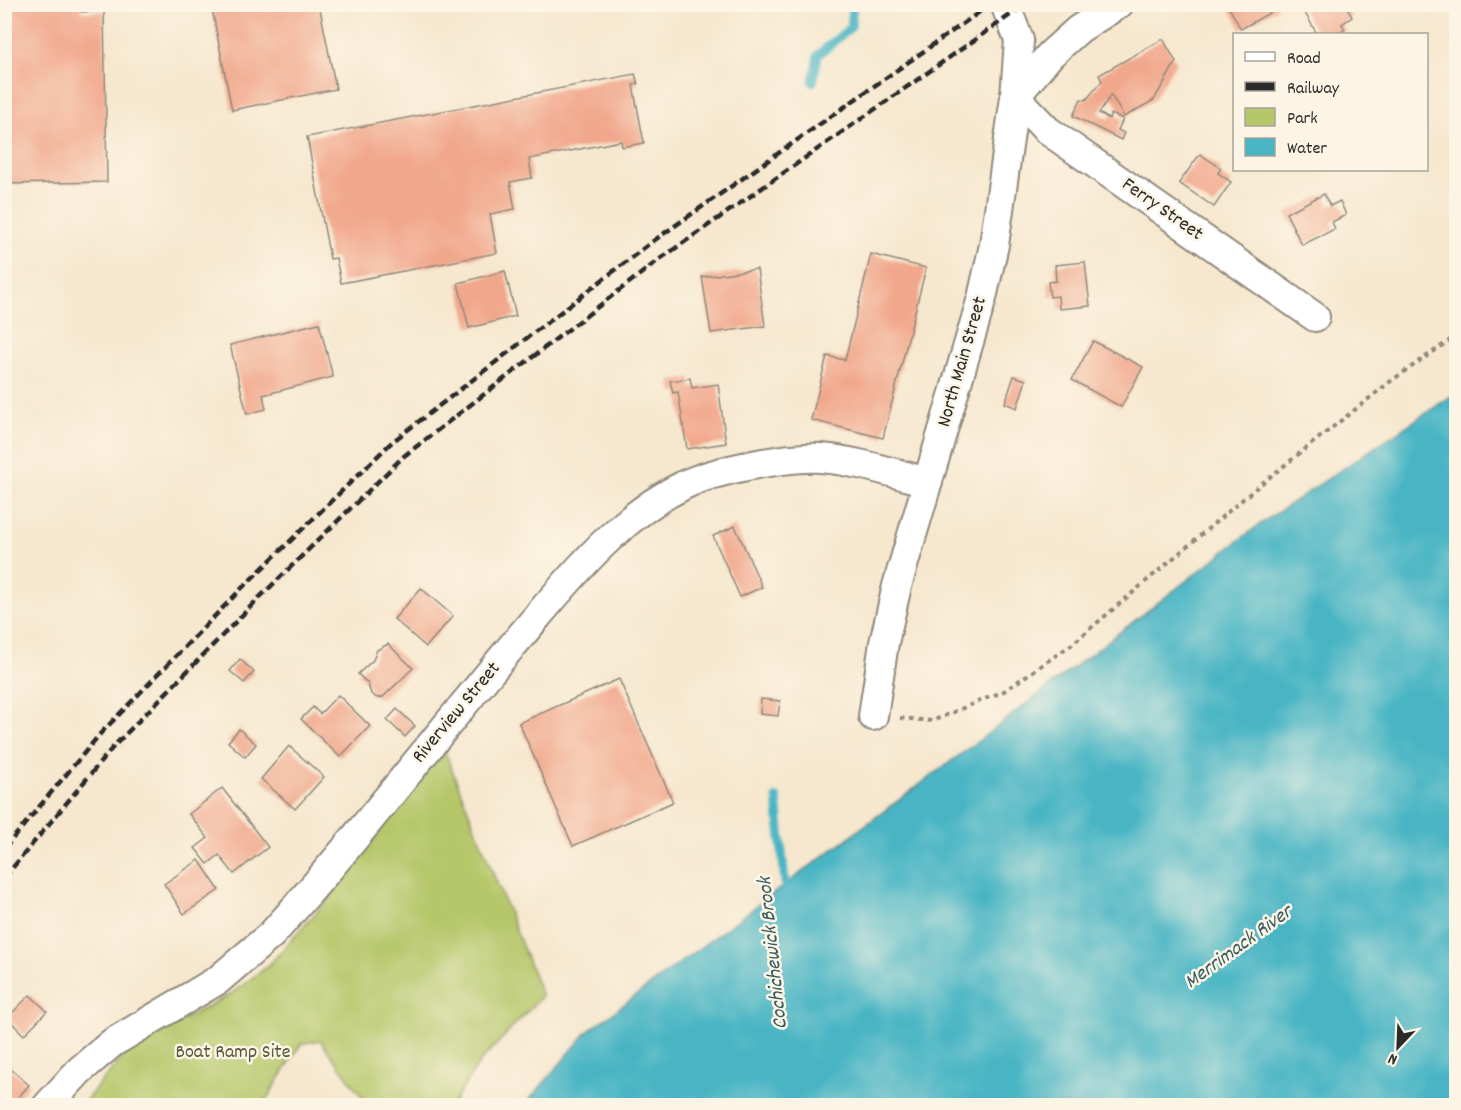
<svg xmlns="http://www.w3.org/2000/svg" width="1461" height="1110" font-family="Dekko,sans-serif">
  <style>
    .green { fill: #b6c76a; stroke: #70794a; stroke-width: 1.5 }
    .water { fill: #48b5c4; stroke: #3a7078; stroke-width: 1.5 }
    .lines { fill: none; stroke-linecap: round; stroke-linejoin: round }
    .stream { stroke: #48b5c4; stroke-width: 9 }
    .building { fill: #f1a78b }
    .street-casing { stroke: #90897c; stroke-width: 32 }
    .path { stroke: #90897c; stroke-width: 4; stroke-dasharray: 4.5 4.5; stroke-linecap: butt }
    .street { stroke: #fff; stroke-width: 28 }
    .rail { stroke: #2b2b2b; stroke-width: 4.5; stroke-dasharray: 9 4.5; stroke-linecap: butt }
    .labels { text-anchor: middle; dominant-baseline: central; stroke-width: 5; stroke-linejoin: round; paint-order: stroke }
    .street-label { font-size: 20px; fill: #2b2b2b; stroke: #fcf5e5 }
    .park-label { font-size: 20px; fill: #555a3e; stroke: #fcf5e5 }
    .water-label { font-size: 21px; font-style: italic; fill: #355b61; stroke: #fcf5e5 }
  </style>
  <rect width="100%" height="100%" fill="#fcf5e5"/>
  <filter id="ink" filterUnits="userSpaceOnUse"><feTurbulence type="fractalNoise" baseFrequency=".0167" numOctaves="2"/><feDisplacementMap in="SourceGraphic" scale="12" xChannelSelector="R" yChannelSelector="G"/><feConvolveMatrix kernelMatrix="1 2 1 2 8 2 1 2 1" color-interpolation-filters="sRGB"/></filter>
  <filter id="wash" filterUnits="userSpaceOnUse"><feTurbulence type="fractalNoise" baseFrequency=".008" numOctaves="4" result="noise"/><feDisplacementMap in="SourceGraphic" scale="24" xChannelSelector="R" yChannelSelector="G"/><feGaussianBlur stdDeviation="1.35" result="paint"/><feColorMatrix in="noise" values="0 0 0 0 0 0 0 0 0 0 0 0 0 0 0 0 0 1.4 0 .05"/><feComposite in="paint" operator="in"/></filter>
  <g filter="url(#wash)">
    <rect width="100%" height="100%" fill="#f6e7ce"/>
    <polygon class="green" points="443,747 542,996 479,1063 452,1105 368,1105 320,1040 301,1044 263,1105 81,1106 124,1055 173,1025 229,995 268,966 329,898"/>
    <polygon class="water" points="1456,393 1456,1105 525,1105 587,1032 977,742 1260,524"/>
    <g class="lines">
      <g class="stream">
        <polyline points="813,82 818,55 851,27 853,4"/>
        <polyline points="777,798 786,894"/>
      </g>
    </g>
    <g id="blocks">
      <g class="building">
        <polygon points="4,4 82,4 82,12 104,11 107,182 4,184"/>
        <polygon points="211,4 319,4 336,89 232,110"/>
        <polygon points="1227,4 1276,4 1278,8 1241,29"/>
        <polygon points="1300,4 1345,4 1352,17 1342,24 1345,30 1338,34 1317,34"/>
        <polygon points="1163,39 1176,62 1154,100 1124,117 1111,95 1099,113 1109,119 1111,114 1123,119 1118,130 1124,133 1121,140 1073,116 1081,99 1086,100 1102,81 1099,75"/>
        <polygon points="635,74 638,84 633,85 644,143 622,147 621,141 529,159 532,178 510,182 515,209 490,214 497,253 341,283 336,258 330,259 307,137"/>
        <polygon points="1200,154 1221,168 1218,173 1231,182 1214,207 1179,183"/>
        <polygon points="1324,194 1330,206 1340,201 1346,215 1332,222 1335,229 1302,245 1286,213"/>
        <polygon points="871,254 926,268 883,438 811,420 827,356 845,360"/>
        <polygon points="1085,262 1090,306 1059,309 1058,296 1050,297 1048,282 1056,281 1055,265"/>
        <polygon points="757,269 765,326 711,333 702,277"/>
        <polygon points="505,271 516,316 469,328 458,283"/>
        <polygon points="319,323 333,377 263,395 266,409 247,414 230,345"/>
        <polygon points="1093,341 1143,367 1121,407 1072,380"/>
        <polygon points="1014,376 1026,380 1017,408 1005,403"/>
        <polygon points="690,378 692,388 718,384 726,443 687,449 678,392 673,393 670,381"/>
        <polygon points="735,526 762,587 740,597 713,536"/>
        <polygon points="421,588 453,616 426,647 394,619"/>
        <polygon points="388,644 413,668 383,697 377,698 371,694 368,684 358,674 373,660 377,650"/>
        <polygon points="240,659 254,672 244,683 230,671"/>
        <polygon points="619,679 673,802 573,846 519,723"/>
        <polygon points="338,695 370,726 340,757 301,719 313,707 320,714"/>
        <polygon points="761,699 780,701 778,716 760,714"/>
        <polygon points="397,709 415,726 405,737 387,720"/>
        <polygon points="239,729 256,744 245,757 228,742"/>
        <polygon points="289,746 324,777 295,809 261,779"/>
        <polygon points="222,788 268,847 234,874 219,855 208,864 195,848 208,838 189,814"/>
        <polygon points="199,860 219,890 184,914 164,884"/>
        <polygon points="30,995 47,1011 24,1035 7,1018"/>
        <polygon points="4,1063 29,1085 11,1106 4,1106"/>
      </g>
    </g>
  </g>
  <g filter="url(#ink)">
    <use href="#blocks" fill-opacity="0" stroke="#90897c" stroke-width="1.5"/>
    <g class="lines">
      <defs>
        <g id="street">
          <polyline points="1015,97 1047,130 1315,317"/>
          <polyline points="1015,97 1050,55 1079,29 1119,4"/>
          <polyline points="873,716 884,643 897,586 982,298 994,245 1015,97 1019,40 1005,4"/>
          <path d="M47,1106L79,1071L112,1043L218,980L272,934C356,841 432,741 513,645C563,587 614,519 684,485C715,470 788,456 821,458C857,461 893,473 928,482"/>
        </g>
      </defs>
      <use href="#street" class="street-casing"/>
      <polyline class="path" points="900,718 932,721 1004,691 1071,645 1256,488 1391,381 1456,336"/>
      <use href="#street" class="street"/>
      <g class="rail">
        <polyline points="4,849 100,734 244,586 392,442 649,244 991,4"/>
        <polyline points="4,878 114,746 258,599 404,456 660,259 1026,4"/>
      </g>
    </g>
  </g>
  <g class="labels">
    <g class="street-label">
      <text transform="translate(1162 210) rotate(35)">Ferry Street</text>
      <text transform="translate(963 362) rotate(-74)">North Main Street</text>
      <text transform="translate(457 713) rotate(-50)">Riverview Street</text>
    </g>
    <g class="park-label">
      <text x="233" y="1053">Boat Ramp Site</text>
    </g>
    <g class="water-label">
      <text transform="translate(1239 948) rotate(-36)">Merrimack River</text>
      <text transform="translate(774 953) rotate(-96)">Cochichewick Brook</text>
    </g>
  </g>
  <rect width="1461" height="1110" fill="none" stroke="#fcf5e5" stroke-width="24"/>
  <rect x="1233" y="33" width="195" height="138" fill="#fcf5e5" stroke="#a8a49b" stroke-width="1.5"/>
  <rect x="1245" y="52" width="30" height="9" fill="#ffffff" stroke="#a8a49b" stroke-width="1.5"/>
  <text x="1287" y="63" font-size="18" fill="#2b2b2b">Road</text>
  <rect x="1245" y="82" width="30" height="9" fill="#2b2b2b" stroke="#a8a49b" stroke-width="1.5"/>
  <text x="1287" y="93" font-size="18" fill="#2b2b2b">Railway</text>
  <rect x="1245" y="108" width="30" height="18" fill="#b6c76a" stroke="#a8a49b" stroke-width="1.5"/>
  <text x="1287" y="123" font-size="18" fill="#2b2b2b">Park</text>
  <rect x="1245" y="138" width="30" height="18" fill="#48b5c4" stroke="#a8a49b" stroke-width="1.5"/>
  <text x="1287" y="153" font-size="18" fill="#2b2b2b">Water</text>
  <g transform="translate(1398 1047) rotate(203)" stroke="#fcf5e5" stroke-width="4.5" paint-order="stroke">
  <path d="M0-4.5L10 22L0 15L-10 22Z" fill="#2b2b2b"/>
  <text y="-9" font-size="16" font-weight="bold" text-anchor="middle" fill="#2b2b2b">N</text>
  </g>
</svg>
